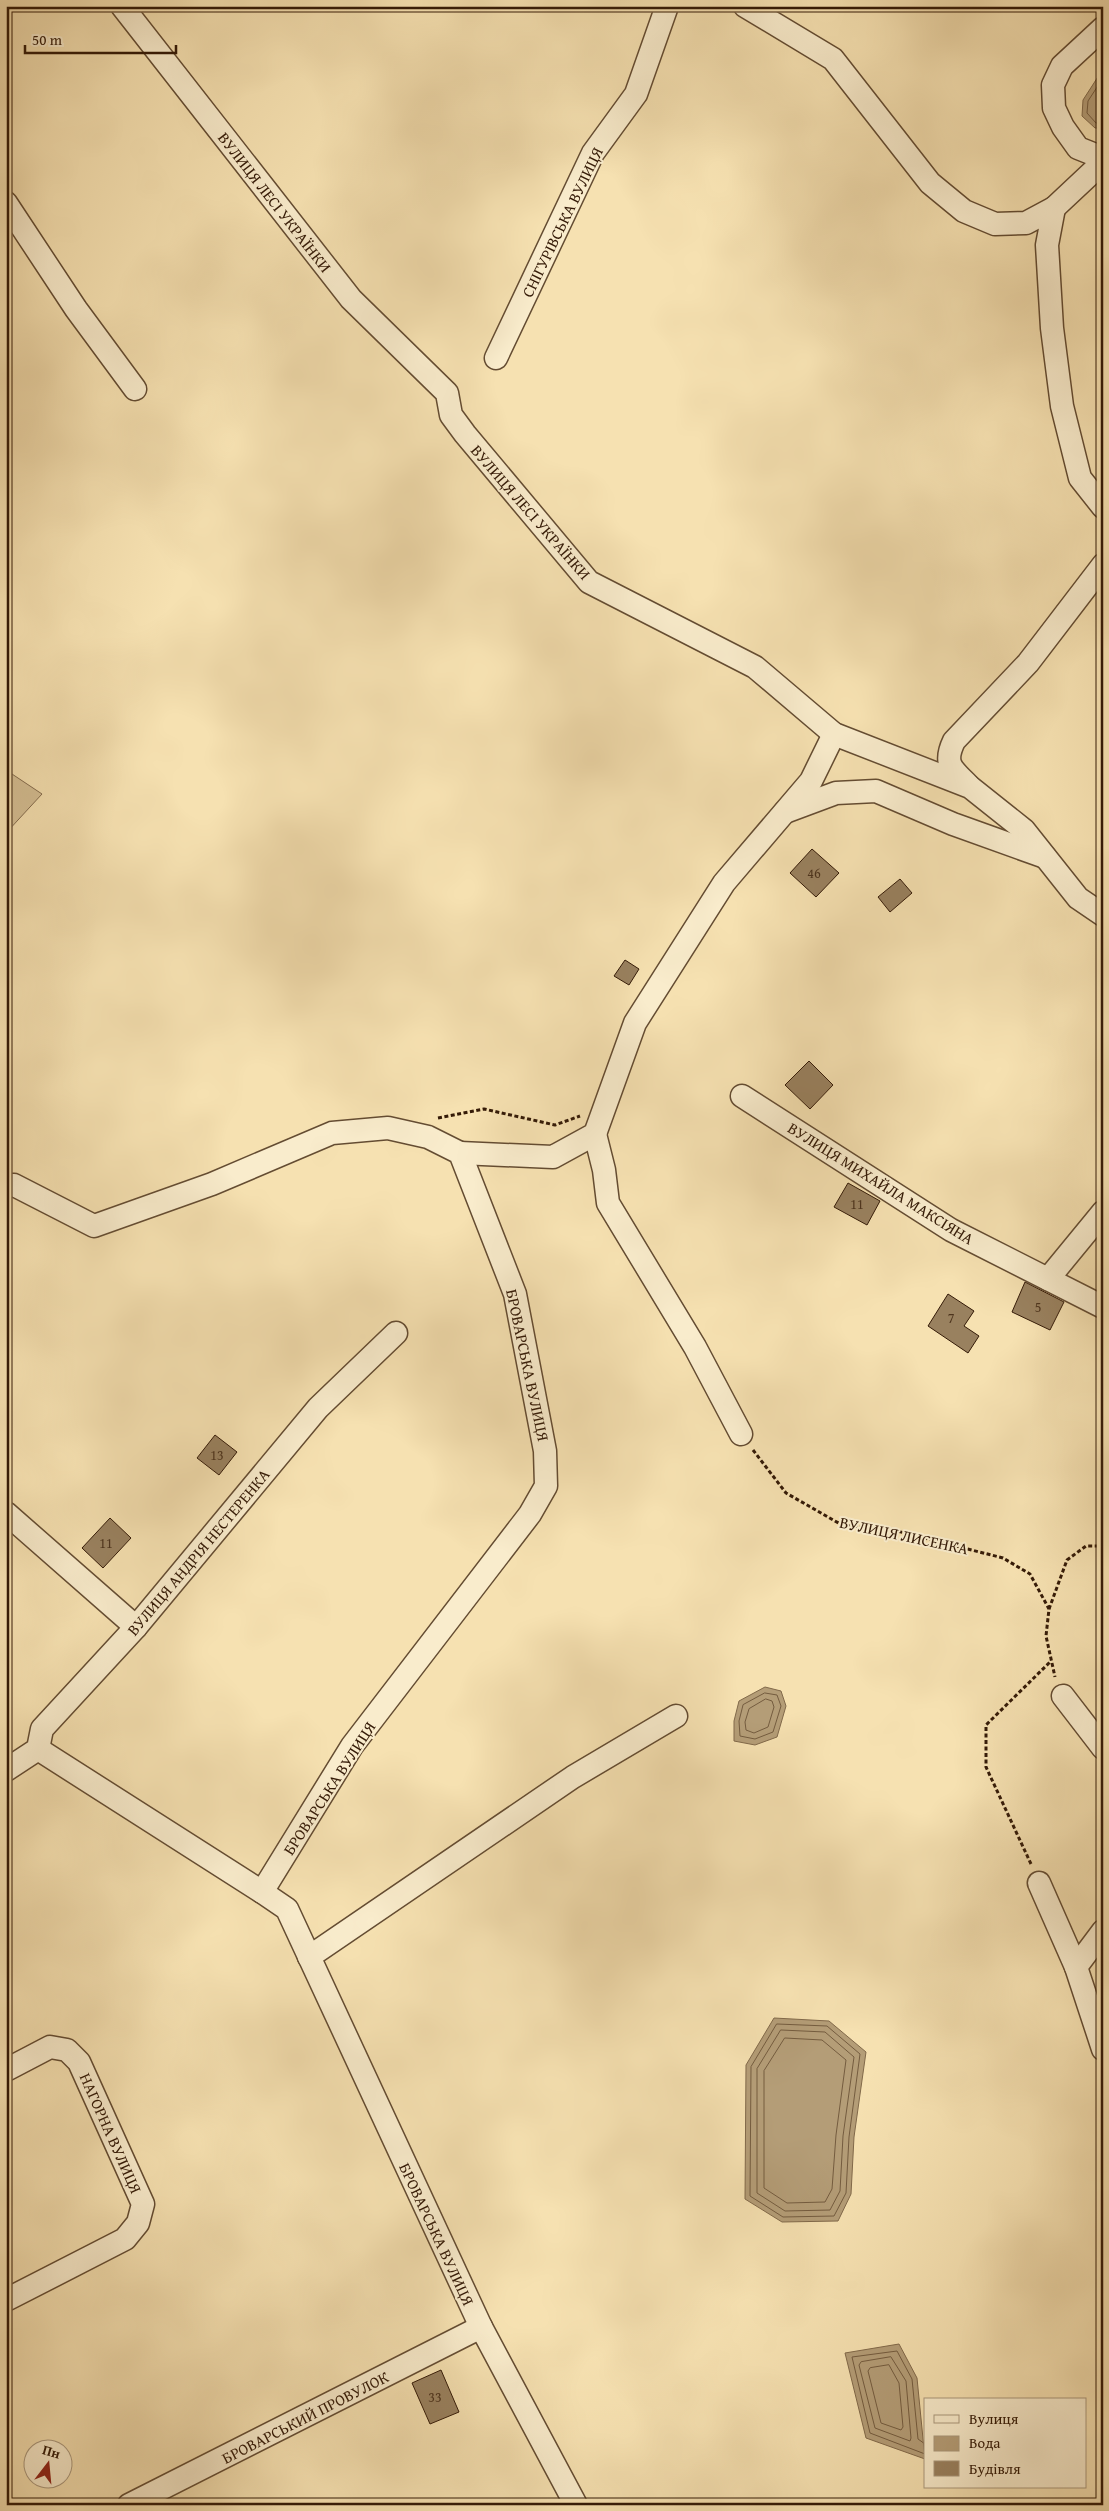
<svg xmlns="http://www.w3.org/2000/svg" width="1109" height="2511" font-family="'Gentium Book Plus',serif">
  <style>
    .green { fill: #d5bf94; stroke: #846c4e }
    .water { fill: #b49d77; stroke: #81694a }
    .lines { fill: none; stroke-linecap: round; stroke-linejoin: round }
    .shore { stroke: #745c3f; stroke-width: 1 }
    .building { fill: #99815f; stroke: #341a07 }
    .minor-casing { stroke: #644c32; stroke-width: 25 }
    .path { stroke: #341a07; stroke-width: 3; stroke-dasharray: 4 2.5; stroke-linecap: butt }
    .minor { stroke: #f9eccc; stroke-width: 22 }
    .labels { text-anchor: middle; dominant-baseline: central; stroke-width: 4; stroke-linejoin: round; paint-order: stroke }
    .number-label { font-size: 14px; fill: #4d341d }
    .street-label { font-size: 16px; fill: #341a07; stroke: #f9eccc }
  </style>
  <rect width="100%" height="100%" fill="#f6e1b1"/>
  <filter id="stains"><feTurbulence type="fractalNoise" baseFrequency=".004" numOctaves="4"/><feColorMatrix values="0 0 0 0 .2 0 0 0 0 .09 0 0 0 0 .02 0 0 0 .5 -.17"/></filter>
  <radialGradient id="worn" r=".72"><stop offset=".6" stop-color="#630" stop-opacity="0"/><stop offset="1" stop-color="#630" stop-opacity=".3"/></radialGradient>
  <polygon class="green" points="6,770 42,794 6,833"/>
  <g class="water">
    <polygon points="1103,69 1103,128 1095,128 1082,116 1083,100"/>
    <polygon points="765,1687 781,1691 786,1706 777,1737 755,1745 734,1741 734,1721 739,1701"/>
    <polygon points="774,2018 829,2021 866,2052 854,2137 851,2194 838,2221 782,2222 745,2199 746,2065"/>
    <polygon points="899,2344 917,2378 925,2459 866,2438 845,2353"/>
  </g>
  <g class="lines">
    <g class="shore">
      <polyline points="1103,78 1088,101 1087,113 1096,123 1103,123"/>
      <polygon points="765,1693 777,1695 781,1706 773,1732 755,1739 740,1736 739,1721 743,1705"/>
      <polygon points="766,1699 772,1701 774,1707 768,1727 754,1733 746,1730 745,1722 749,1709"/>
      <polygon points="777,2024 827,2026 860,2054 849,2137 846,2193 834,2216 783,2217 750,2196 751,2067"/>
      <polygon points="781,2030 825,2032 854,2057 843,2136 840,2191 830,2210 785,2211 757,2193 757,2069"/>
      <polygon points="785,2038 822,2040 846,2060 836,2135 832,2189 825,2202 787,2203 764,2188 764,2071"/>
      <polygon points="891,2357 906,2381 911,2438 910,2441 875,2428 859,2365 861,2362"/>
      <polygon points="889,2365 899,2383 903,2427 901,2430 881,2423 868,2371 870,2368"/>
      <polyline points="925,2444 918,2439 912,2379 897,2351 852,2357 870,2433 925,2454"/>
    </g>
  </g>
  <g class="building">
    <polygon points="812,849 839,873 816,897 790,873"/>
    <polygon points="900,879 912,893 890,912 878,897"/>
    <polygon points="625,960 639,969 629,985 614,976"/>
    <polygon points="809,1061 833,1085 810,1109 785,1085"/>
    <polygon points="848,1183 880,1201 867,1225 834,1207"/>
    <polygon points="1025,1282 1064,1302 1050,1330 1012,1312"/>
    <polygon points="948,1294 974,1311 964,1326 979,1336 968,1353 928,1326"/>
    <polygon points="215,1435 237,1452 219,1475 197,1458"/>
    <polygon points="110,1518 131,1538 103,1568 82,1548"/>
    <polygon points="441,2370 459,2412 430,2424 412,2383"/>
  </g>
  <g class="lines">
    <defs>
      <g id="minor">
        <polyline points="122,6 351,299 447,393 451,415 465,434 589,582 755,667 834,734 970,787 1024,830 1078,898 1103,915"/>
        <polyline points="745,6 833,59 930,183 964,211 995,224 1026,223 1054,208 1047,245 1052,328 1062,406 1080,478 1103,507"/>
        <polyline points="1103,28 1062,66 1053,85 1054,108 1063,127 1078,148 1103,158"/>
        <polyline points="6,203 76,309 135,389"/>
        <polyline points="1054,208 1103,162"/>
        <polyline points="496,358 593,153 636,94 667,6"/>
        <path d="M968,785C952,769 943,764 954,741L1028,663L1103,565"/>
        <polyline points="785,812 836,793 876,791 953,824 1045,857"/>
        <polyline points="742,1096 951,1230 1103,1307"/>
        <polyline points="595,1134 604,1170 608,1203 695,1347 741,1434"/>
        <polyline points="460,1153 553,1157 595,1134 635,1023 724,883 811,781 834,734"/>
        <polyline points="6,1186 14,1185 94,1226 212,1184 332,1133 388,1128 428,1137 460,1153 515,1294 545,1451 546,1486 530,1514 352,1746 262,1892 287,1909 481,2327 576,2505"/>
        <polyline points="1048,1279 1103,1212"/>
        <polyline points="6,1513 136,1627"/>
        <polyline points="1063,1696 1103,1748"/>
        <polyline points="38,1749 262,1892"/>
        <polyline points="6,1770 38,1749 42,1729 136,1627 318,1408 396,1333"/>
        <polyline points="1039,1883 1076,1967"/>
        <polyline points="1103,1931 1076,1967 1103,2049"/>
        <polyline points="309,1957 573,1777 676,1716"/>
        <polyline points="6,2070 50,2047 67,2050 79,2062 143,2204 138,2223 125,2239 6,2300"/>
        <polyline points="129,2505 481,2327"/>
      </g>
    </defs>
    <use href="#minor" class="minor-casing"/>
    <g class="path">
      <polyline points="438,1118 484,1109 555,1125 580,1116"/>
      <polyline points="753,1450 786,1493 842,1525 893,1530 1003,1558 1030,1574 1049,1609 1046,1636 1055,1677"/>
      <polyline points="1049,1609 1067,1560 1086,1546 1103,1546"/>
      <polyline points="1031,1864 986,1767 986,1725 1050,1662"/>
    </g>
    <use href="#minor" class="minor"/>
  </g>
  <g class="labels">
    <g class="number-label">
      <text x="814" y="873">46</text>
      <text x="857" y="1204">11</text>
      <text x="1038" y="1307">5</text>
      <text x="951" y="1318">7</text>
      <text x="217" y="1455">13</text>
      <text x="106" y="1543">11</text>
      <text x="435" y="2397">33</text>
    </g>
    <g class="street-label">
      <text transform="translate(275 202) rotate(52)">ВУЛИЦЯ ЛЕСІ УКРАЇНКИ</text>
      <text transform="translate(562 222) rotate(-64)">СНІГУРІВСЬКА ВУЛИЦЯ</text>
      <text transform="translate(531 512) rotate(49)">ВУЛИЦЯ ЛЕСІ УКРАЇНКИ</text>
      <text transform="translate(881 1183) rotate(32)">ВУЛИЦЯ МИХАЙЛА МАКСІЯНА</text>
      <text transform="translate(528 1365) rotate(78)">БРОВАРСЬКА ВУЛИЦЯ</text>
      <text transform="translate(904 1535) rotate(12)">ВУЛИЦЯ ЛИСЕНКА</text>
      <text transform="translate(198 1552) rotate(-50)">ВУЛИЦЯ АНДРІЯ НЕСТЕРЕНКА</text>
      <text transform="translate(329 1788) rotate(-57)">БРОВАРСЬКА ВУЛИЦЯ</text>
      <text transform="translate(111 2133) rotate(66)">НАГОРНА ВУЛИЦЯ</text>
      <text transform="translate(437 2234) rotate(65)">БРОВАРСЬКА ВУЛИЦЯ</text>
      <text transform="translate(305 2417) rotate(-27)">БРОВАРСЬКИЙ ПРОВУЛОК</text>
    </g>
  </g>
  <rect width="1109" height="2511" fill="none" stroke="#f6e1b1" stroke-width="25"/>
  <rect x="8" y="8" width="1094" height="2496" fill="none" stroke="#341a07" stroke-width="2.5"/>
  <rect x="12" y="12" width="1084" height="2486" fill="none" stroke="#341a07"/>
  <rect x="924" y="2398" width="162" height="90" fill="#f9eccc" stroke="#aa987d"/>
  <rect x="934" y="2415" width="25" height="8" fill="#f9eccc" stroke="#aa987d"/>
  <text x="969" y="2424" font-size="15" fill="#341a07">Вулиця</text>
  <rect x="934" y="2436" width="25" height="15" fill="#b49d77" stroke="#aa987d"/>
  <text x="969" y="2448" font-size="15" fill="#341a07">Вода</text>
  <rect x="934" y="2461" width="25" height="15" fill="#99815f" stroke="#aa987d"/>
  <text x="969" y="2474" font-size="15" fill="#341a07">Будівля</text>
  <g transform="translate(48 2464) rotate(16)"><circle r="24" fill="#f9eccc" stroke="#aa987d"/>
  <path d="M0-4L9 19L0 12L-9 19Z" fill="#8f2418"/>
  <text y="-8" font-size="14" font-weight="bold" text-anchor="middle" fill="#341a07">Пн</text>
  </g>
  <path d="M25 45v8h151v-8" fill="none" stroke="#341a07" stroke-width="2.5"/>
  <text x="32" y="45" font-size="15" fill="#341a07" stroke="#f9eccc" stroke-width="4" paint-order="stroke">50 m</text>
  <rect width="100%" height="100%" filter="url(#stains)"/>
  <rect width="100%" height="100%" fill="url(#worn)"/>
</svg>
